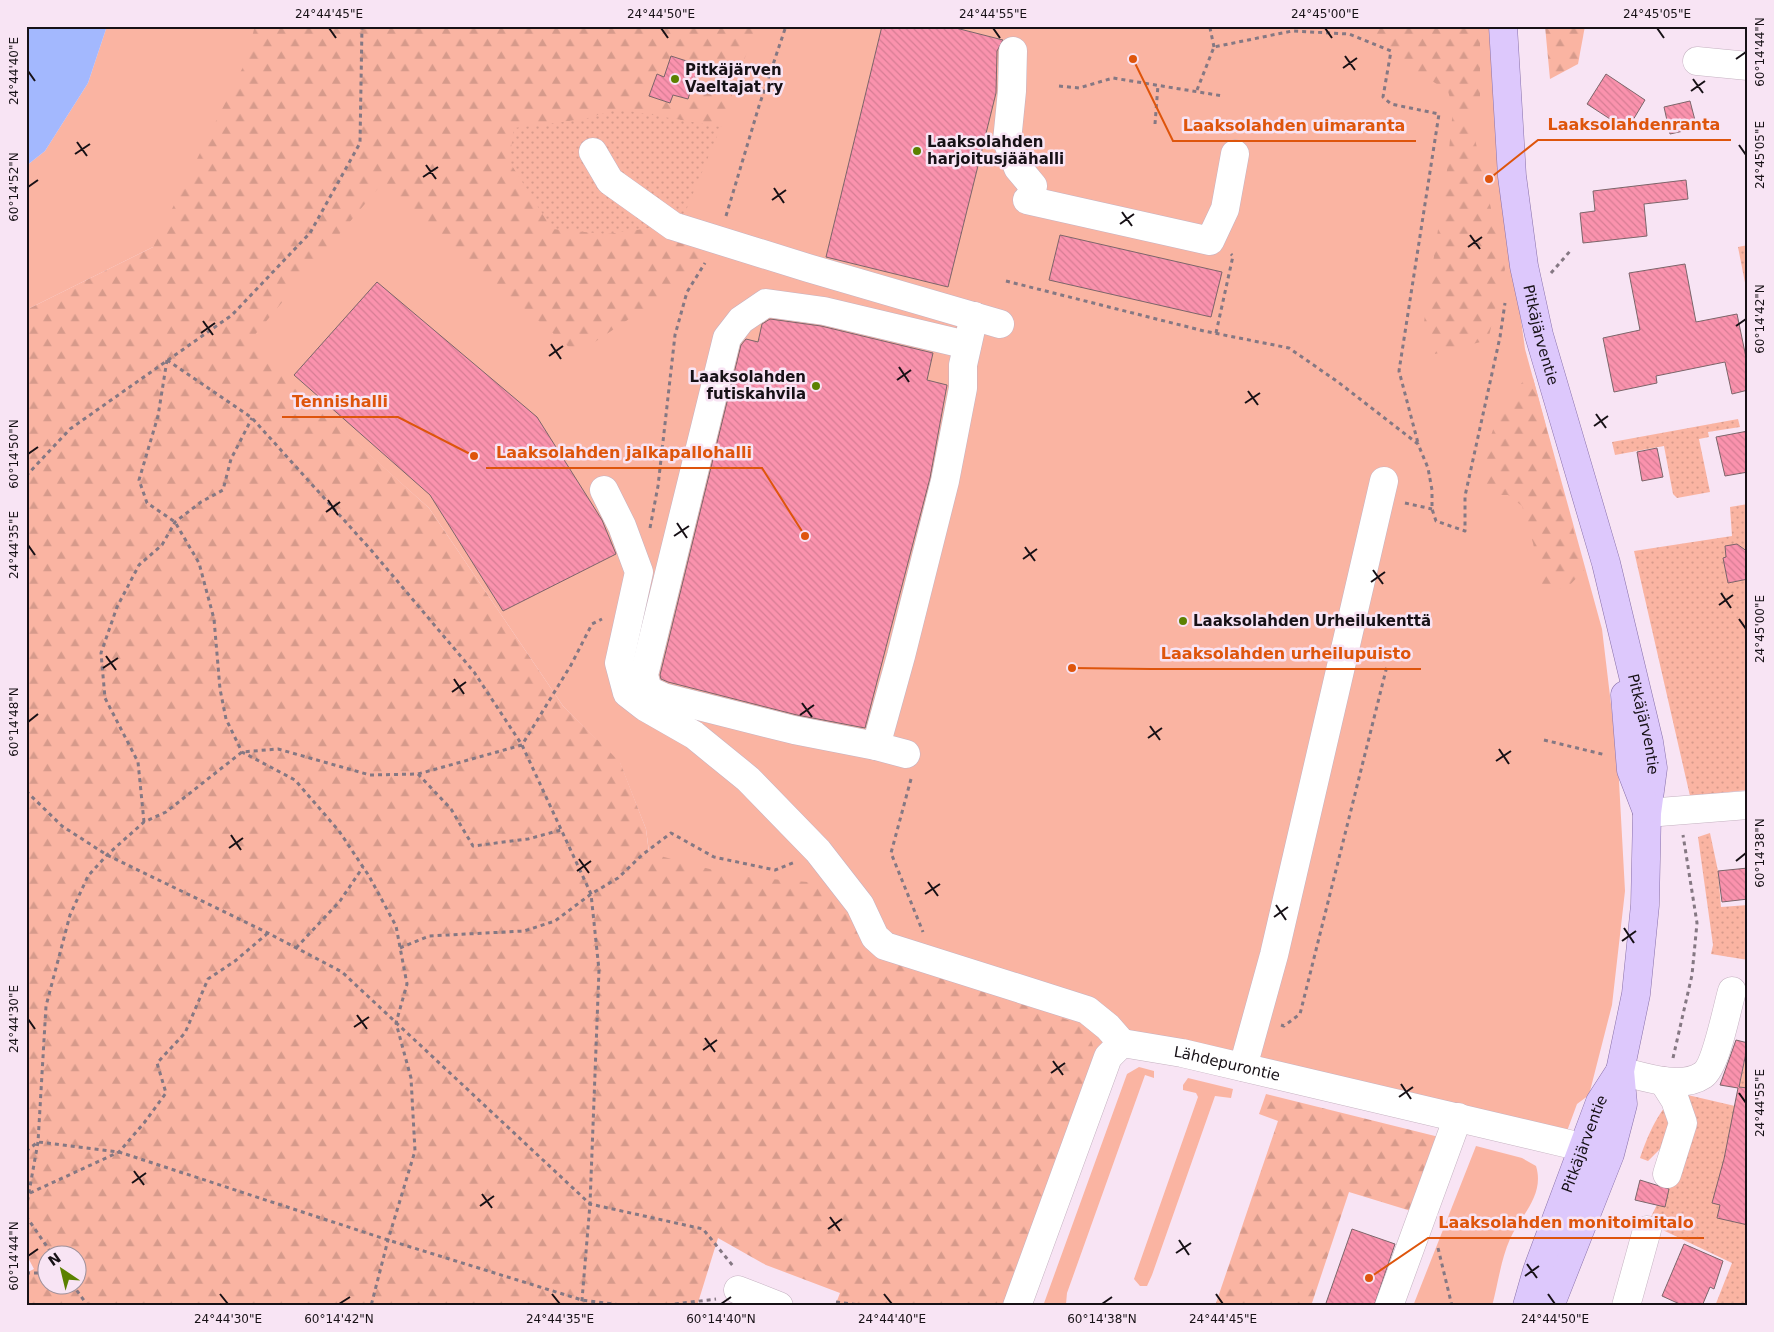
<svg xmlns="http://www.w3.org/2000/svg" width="1774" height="1332" font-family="'DejaVu Sans',sans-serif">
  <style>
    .green { fill: #fab4a2 }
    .forest { fill: url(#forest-firs); fill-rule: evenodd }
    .garden { fill: url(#garden-dots) }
    .water { fill: #a3b8fe }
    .building { fill: url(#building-back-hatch); stroke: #7c656a }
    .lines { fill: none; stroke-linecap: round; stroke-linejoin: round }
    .minor-casing { stroke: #c5b2c1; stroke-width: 29 }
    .major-casing { stroke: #8971aa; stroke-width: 29 }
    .path { stroke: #857883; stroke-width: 3; stroke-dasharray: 4 4; stroke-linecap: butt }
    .minor { stroke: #fff; stroke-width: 28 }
    .major { stroke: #ddc8fc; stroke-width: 28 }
    .ticks { fill: none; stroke: #171116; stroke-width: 2 }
    .poi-dot { fill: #5b8100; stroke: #f8e4f4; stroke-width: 2 }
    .labels { text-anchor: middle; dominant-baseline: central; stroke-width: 5; stroke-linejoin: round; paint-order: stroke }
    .poi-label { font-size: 15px; font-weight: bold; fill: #171116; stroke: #f8e4f4; text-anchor: start }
    .street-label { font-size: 15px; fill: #171116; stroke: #f8e4f4 }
    .leader { fill: none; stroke: #de550c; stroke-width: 2 }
    .callout-dot { fill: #de550c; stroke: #f8e4f4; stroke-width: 2 }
    .callout-label { font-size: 16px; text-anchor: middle; font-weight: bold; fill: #de550c; stroke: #f8e4f4; stroke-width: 5; stroke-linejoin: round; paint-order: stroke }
    .neatline { fill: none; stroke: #171116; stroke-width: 2 }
    .ticks-label { font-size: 12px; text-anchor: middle; fill: #171116 }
  </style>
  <defs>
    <pattern id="forest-firs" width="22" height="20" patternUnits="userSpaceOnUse" patternTransform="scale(1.25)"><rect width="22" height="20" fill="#fab4a2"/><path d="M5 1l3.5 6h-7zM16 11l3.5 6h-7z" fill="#d69a8b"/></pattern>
    <pattern id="garden-dots" width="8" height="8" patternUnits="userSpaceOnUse" patternTransform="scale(1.25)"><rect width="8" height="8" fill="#fab4a2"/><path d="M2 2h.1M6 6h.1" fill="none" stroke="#d69a8b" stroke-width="1.8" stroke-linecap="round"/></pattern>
    <pattern id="building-back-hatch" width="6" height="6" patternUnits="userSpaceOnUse" patternTransform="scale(1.25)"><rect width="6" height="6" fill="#fa92ad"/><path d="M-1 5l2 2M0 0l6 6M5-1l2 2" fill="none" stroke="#d67d94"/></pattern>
  </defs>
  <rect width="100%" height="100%" fill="#f8e4f4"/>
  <g class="green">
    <polygon points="107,26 1489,26 1501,173 1525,349 1602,629 1618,763 1625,891 1612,1005 1589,1095 1577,1104 1563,1142 1122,1043 1024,1285 766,1265 689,1157 646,829 620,763 563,706 429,508 243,342 153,247 26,310 26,166 45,151 88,83"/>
    <polygon points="1139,1067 1154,1071 1154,1078 1145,1075 1067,1293 1066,1304 1071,1306 1043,1306 1127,1074"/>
    <polygon points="1188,1078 1233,1089 1231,1098 1215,1096 1152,1275 1147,1286 1140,1286 1134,1279 1198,1097 1196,1093 1183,1090 1183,1085"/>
    <path d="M1476,1146L1522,1158L1536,1166C1545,1195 1521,1215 1510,1239C1501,1259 1498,1284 1492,1306H1413Z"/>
  </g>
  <g class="forest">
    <path d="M255,26H756L721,127L618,109L585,119L514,128L606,234L649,228L659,224L706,248L693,276L577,354L490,279L485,277L380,186L247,344L429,508L563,706L620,762L646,829L649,853L736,876L832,884L888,955L1076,1023L1089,1033L1094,1050L1006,1306H835L840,1293L766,1265L718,1238L697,1306H26V1273L34,1269L26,1254V310L153,247L244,65ZM48,1254H78V1284H48Z"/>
    <polygon points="1372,26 1480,26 1480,102 1471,122 1505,269 1488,340 1435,354 1423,329 1447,170 1453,109 1448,91 1416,71 1371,34"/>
    <polygon points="1545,26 1585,26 1578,64 1550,79"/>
    <polygon points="1533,378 1584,570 1567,588 1543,591 1533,543 1522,506 1508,495 1487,495 1481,465 1495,424 1523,381"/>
    <polygon points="1266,1094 1439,1137 1411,1211 1349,1192 1311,1306 1215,1306 1278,1121 1259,1114"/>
  </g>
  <g class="garden">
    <polygon points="618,109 721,127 684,215 649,228 606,234 552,229 509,161 514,128 585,119"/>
    <polygon points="1748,245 1748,298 1738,247"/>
    <polygon points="1738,419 1740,427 1708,432 1709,437 1699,439 1710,492 1677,498 1673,494 1664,446 1615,455 1612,442"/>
    <polygon points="1748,504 1748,790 1690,796 1634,551 1732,536 1730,507"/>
    <polygon points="1710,833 1718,871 1721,907 1748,905 1748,960 1711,954 1713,945 1698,837"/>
    <path d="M1748,1046V1306H1715L1732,1263L1648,1223L1668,1182L1681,1176L1683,1138L1663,1146L1648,1161L1640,1158C1648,1135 1659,1108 1679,1093L1735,1106Z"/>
  </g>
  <polygon class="water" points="26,26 107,26 88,83 45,151 26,166"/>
  <g class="building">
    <polygon points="882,26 948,26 1003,40 997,51 996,93 948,287 826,257"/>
    <polygon points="671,56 699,65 688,99 673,95 670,103 649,96 657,74 664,77"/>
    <polygon points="1606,74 1645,100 1627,130 1587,104"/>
    <polygon points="1690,101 1697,128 1670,134 1664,107"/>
    <polygon points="1686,180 1688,199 1644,204 1647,236 1583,243 1580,213 1595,211 1593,191"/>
    <polygon points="1060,235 1222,272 1211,317 1049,280"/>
    <polygon points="1685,264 1696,322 1737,314 1748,367 1748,390 1732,394 1725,362 1656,376 1657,383 1614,392 1603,338 1640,330 1629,273"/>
    <polygon points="377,282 537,417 602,520 616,554 503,611 430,495 294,375"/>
    <polygon points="770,319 821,326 933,353 927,380 947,385 930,478 865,728 797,715 668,682 661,679 660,675 741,345 746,339 758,342 762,324"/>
    <polygon points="1748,431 1748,472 1725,476 1716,437"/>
    <polygon points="1657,448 1663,477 1642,481 1637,452"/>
    <polygon points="1737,544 1748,552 1748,579 1728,583 1723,558 1726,557 1725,546"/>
    <polygon points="1748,868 1748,899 1722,902 1718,871"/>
    <polygon points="1736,1040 1748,1043 1739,1087 1748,1088 1748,1225 1717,1218 1720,1205 1712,1203 1724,1159 1738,1088 1720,1085"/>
    <polygon points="1640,1180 1669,1189 1665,1207 1635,1200"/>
    <polygon points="1352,1229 1395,1244 1374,1306 1325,1306"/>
    <polygon points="1684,1244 1723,1261 1714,1289 1710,1287 1702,1306 1684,1306 1662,1296"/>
  </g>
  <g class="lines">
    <defs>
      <g id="minor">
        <polyline points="1013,51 1012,91 1007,141 1018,168 1033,186"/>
        <polyline points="1697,61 1748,66"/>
        <polyline points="593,152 610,181 673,226 808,268 1000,324"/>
        <polyline points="1027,200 1210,241 1225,209 1235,154"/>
        <polyline points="604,490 622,526 639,572 619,663 627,693 645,707 694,735 748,779 818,851 860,905 875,937 885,946 1087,1010 1108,1027 1122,1043"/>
        <polyline points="876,746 794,730 663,697 648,690 644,675 727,338 741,320 766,303 824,311 967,345"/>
        <polyline points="906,754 876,746 901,656 945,481 963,388 963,365 974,316"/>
        <polyline points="1647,813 1748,805"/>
        <polyline points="1243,1067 1274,955 1384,481"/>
        <path d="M1620,1071C1644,1077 1681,1090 1703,1075C1716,1066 1727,1008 1732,991"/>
        <polyline points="1663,1081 1675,1100 1683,1123 1667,1174"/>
        <polyline points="738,1290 779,1306"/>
        <path id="s1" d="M1017,1306L1108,1057L1122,1043L1182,1053L1607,1153"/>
        <polyline points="1389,1306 1458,1117"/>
        <polyline points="1626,1306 1647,1230"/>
      </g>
      <g id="major">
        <path id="s2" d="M1503,26L1512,176L1524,266L1539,335L1606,563L1649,742L1653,768L1647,813L1645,905L1636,994L1620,1071L1623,1104L1610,1154L1550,1306"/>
        <polyline points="1625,695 1631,770 1646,809"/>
        <path id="s3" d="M1527,1306L1537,1271L1600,1102L1620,1071"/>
      </g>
    </defs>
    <use href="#minor" class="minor-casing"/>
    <use href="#major" class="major-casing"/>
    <g class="path">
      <polyline points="1214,47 1210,28 1217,26"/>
      <polyline points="1059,86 1079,88 1113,78 1223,96"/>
      <polyline points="1197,90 1214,47 1292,31 1349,34 1391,51 1383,97 1391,104 1439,114 1399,371 1418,443"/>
      <polyline points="1155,124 1158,85"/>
      <polyline points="726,216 759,106 786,26"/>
      <polyline points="1551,273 1571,250"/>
      <polyline points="1006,281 1204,331 1289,348 1338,382 1418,444 1428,468 1432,490 1432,509 1436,521 1465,531 1465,496 1500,337 1505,303"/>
      <polyline points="1216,333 1233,256 1231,254"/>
      <polyline points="167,360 252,418 371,550 474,672 522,745 591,894 599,970 590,1204 582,1300 580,1306"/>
      <polyline points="167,360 158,416 139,480 147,503 175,522 199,563 214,619 220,689 226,719 242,752 295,780 339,831 369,876 396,926 407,984 396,1023 411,1078 415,1151 388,1240 371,1306"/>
      <polyline points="26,476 70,429 232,315 310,233 360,143 362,26"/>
      <polyline points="1405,503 1432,509"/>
      <polyline points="650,528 658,486 675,335 687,292 705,263"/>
      <polyline points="1544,740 1606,755"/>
      <polyline points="418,774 451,809 473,846 528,839 561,830"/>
      <polyline points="911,779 891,853 923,932"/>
      <polyline points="26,791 62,826 107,855 268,933 342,972 590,1204 703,1229 733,1266"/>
      <polyline points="144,822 138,762 105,698 101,653 117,607 139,565 162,545 175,522 201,502 223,490 231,459 252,418"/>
      <polyline points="296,948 340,901 363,867"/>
      <polyline points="400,948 429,936 524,931 555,921 591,894 618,878 642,855 671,833 714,857 775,870 795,862"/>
      <polyline points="1281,1025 1284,1026 1300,1014 1387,666"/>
      <polyline points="1673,1058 1692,975 1697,923 1683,835"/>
      <polyline points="26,1151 38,1142 119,1152 388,1240 582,1300 629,1306"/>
      <polyline points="30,1193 119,1152 144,1123 166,1093 157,1063 185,1033 208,979 235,961 268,933"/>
      <polyline points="26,1209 38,1142 46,1006 70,915 88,876 107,855 144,822 166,812 242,752 278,749 370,775 418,774 522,745 571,665 592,624 602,619"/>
      <polyline points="26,1216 52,1254"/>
      <polyline points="1438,1248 1452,1306"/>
      <polyline points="26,1273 48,1273"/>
      <polyline points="72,1284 88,1306"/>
      <polyline points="836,1302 867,1306"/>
      <polyline points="659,1306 716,1299"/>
    </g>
    <use href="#minor" class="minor"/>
    <use href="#major" class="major"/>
  </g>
  <path class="ticks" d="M329,28L336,38M661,28L668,38M993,28L1000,38M1325,28L1332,38M1657,28L1664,38M1345,56L1355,70M1736,59L1746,52M1343,68L1357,58M28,71L35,81M1693,79L1703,93M1691,91L1705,81M77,142L87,156M1739,145L1746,155M75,154L90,144M426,165L436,179M423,177L438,167M28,187L38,180M774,188L784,203M772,200L786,190M1122,212L1132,226M1120,224L1134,214M1470,235L1480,249M1468,247L1482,237M203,321L213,335M1736,326L1746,319M201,333L215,323M551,344L561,359M549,356L563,346M899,367L909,382M897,380L911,370M1248,391L1258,405M1245,403L1260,393M1596,414L1606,428M1594,426L1608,416M28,454L38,447M328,500L338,515M326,512L340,502M677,523L687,538M674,536L689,526M28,545L35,555M1025,547L1035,561M1023,559L1037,549M1373,570L1383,584M1371,582L1385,572M1721,593L1731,608M1719,605L1733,595M1739,619L1746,629M106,656L116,670M103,668L118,658M454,679L464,694M452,692L466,682M802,703L812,717M800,715L814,705M28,722L38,714M1150,726L1160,740M1148,738L1162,728M1499,749L1509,764M1496,761L1511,751M231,835L241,850M229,848L243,838M579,859L589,873M1736,861L1746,853M577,871L591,861M928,882L938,896M925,894L940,884M1276,905L1286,920M1274,917L1288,907M1624,928L1634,943M1622,941L1636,931M357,1015L367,1029M28,1019L35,1029M354,1027L369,1017M705,1038L715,1052M703,1050L717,1040M1053,1061L1063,1075M1051,1073L1065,1063M1401,1084L1411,1099M1739,1093L1746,1103M1399,1097L1413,1087M134,1171L144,1185M132,1183L146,1173M482,1194L492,1208M480,1206L494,1196M830,1217L840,1231M828,1229L842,1219M1179,1240L1189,1255M1176,1253L1191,1243M28,1256L38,1249M1527,1264L1537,1278M1525,1276L1539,1266M220,1294L228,1304M552,1294L560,1304M884,1294L892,1304M1216,1294L1223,1304M1548,1294L1555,1304M339,1304L350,1297M721,1304L731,1297M1102,1304L1112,1297"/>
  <g class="poi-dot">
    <circle cx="675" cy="79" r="5"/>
    <circle cx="917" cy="151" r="5"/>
    <circle cx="816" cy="386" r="5"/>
    <circle cx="1183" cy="621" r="5"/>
  </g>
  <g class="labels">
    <g class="poi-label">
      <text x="685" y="70">Pitkäjärven<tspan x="685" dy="17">Vaeltajat ry</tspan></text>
      <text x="927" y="142">Laaksolahden<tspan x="927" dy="17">harjoitusjäähalli</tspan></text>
      <text x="806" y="377" text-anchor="end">Laaksolahden<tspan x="806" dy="17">futiskahvila</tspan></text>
      <text x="1193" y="621">Laaksolahden Urheilukenttä</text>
    </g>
    <g class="street-label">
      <text stroke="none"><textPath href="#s2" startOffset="312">Pitkäjärventie</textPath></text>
      <text stroke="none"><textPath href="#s2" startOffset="715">Pitkäjärventie</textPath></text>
      <text stroke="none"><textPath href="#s1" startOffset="392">Lähdepurontie</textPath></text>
      <text stroke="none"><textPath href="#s3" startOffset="172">Pitkäjärventie</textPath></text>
    </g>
  </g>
  <path class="leader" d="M1489 179L1538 140H1731M1133 59L1173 141H1416M474 456L398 417H282M805 536L762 468H486M1072 668L1151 669H1421M1369 1278L1428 1238H1704"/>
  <g class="callout-dot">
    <circle cx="1489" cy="179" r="5"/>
    <circle cx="1133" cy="59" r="5"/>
    <circle cx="474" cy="456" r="5"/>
    <circle cx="805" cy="536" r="5"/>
    <circle cx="1072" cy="668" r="5"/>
    <circle cx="1369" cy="1278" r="5"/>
  </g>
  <g class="callout-label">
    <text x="1634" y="130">Laaksolahdenranta</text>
    <text x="1294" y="131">Laaksolahden uimaranta</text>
    <text x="340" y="407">Tennishalli</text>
    <text x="624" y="458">Laaksolahden jalkapallohalli</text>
    <text x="1286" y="659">Laaksolahden urheilupuisto</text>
    <text x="1566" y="1228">Laaksolahden monitoimitalo</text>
  </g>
  <rect width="1774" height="1332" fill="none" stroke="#f8e4f4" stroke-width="55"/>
  <g transform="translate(62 1270) rotate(325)"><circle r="24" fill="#f8e4f4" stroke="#9e909b"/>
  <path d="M0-4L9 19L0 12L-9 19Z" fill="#5b8100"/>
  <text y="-8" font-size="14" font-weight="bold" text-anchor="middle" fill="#171116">N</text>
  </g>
  <rect x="28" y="28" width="1718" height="1276" class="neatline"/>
  <g class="ticks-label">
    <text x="329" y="18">24°44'45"E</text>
    <text x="661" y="18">24°44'50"E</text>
    <text x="993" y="18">24°44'55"E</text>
    <text x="1325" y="18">24°45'00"E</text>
    <text x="1657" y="18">24°45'05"E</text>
    <text transform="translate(1760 52) rotate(-90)" y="4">60°14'44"N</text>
    <text transform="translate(14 71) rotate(-90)" y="4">24°44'40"E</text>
    <text transform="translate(1760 155) rotate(-90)" y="4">24°45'05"E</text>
    <text transform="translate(14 187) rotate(-90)" y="4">60°14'52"N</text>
    <text transform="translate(1760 319) rotate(-90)" y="4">60°14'42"N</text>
    <text transform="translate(14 454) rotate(-90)" y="4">60°14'50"N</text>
    <text transform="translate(14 545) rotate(-90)" y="4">24°44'35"E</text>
    <text transform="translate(1760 629) rotate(-90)" y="4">24°45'00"E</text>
    <text transform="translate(14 722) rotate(-90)" y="4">60°14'48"N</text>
    <text transform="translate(1760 853) rotate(-90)" y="4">60°14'38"N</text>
    <text transform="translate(14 1019) rotate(-90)" y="4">24°44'30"E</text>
    <text transform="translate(1760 1103) rotate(-90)" y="4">24°44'55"E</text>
    <text transform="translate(14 1256) rotate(-90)" y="4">60°14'44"N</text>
    <text x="228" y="1323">24°44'30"E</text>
    <text x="339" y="1323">60°14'42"N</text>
    <text x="560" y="1323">24°44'35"E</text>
    <text x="721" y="1323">60°14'40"N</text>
    <text x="892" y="1323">24°44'40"E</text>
    <text x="1102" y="1323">60°14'38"N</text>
    <text x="1223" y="1323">24°44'45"E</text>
    <text x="1555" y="1323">24°44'50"E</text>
  </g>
</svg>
